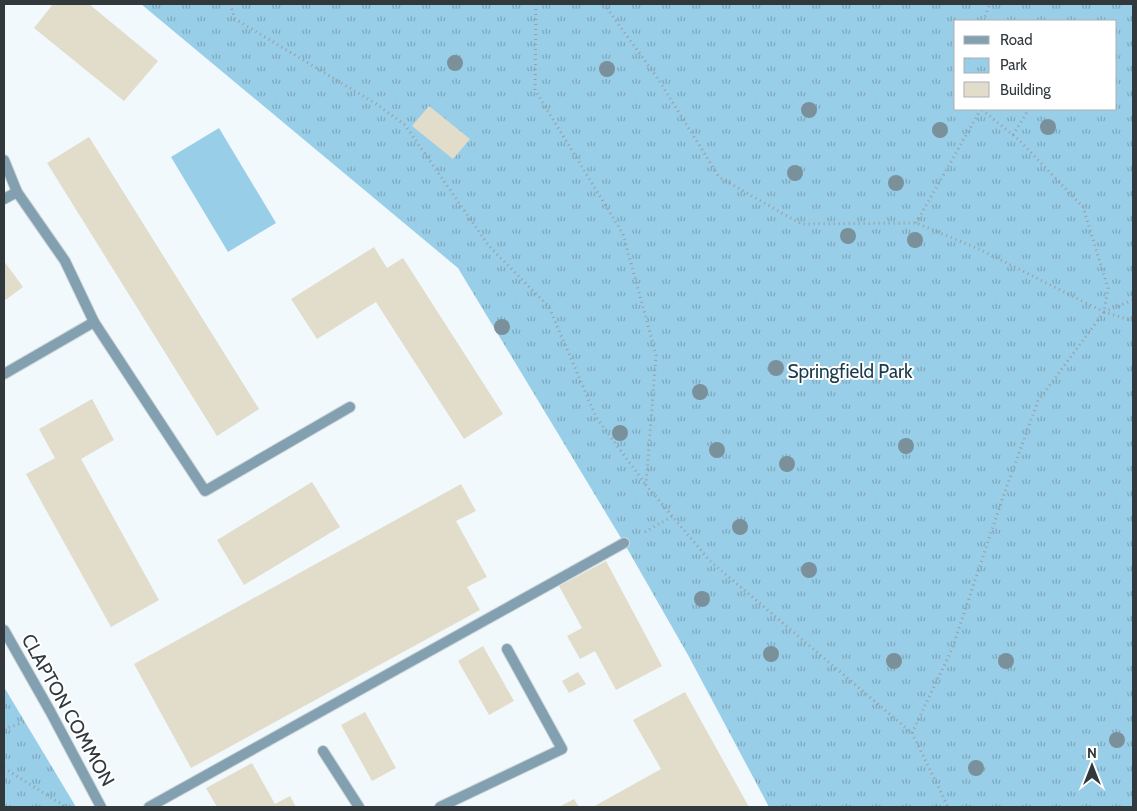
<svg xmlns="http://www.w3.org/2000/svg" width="1137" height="811" font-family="Cabin,sans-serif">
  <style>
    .grass { fill: #99cee8 }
    .park { fill: url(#park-tufts); fill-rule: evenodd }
    .building { fill: #e2ddcb }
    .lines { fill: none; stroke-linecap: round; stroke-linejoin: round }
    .lane-casing { stroke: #ced6da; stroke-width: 12 }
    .street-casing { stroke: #ced6da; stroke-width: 12 }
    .path { stroke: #979fa3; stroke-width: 3; stroke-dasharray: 1 4; stroke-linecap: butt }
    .lane { stroke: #82a0af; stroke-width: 10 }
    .street { stroke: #82a0af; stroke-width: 10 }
    .tree { fill: #7a909a }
    .labels { text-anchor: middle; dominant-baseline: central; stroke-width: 4; stroke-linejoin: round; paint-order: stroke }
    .park-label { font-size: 19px; fill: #183a49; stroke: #fff }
    .street-label { font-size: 19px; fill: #31393d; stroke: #fff }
  </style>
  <defs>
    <pattern id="park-tufts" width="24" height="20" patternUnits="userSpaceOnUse" patternTransform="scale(1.25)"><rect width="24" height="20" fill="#99cee8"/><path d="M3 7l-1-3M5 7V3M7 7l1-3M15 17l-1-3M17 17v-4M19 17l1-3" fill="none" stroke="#7da8bd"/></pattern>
  </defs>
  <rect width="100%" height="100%" fill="#f1f9fd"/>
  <polygon class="grass" points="219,128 276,223 228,252 171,157"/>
  <g class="park">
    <path d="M141,4H1133V807H769L688,655L624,543L458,268ZM956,21H1116V109H956Z"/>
    <polygon points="4,687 76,807 4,807"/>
  </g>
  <g class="building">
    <polygon points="53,4 89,4 158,61 124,101 34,28"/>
    <polygon points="429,106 470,139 453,159 412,126"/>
    <polygon points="89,137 259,409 217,436 47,163"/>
    <polygon points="374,247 387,268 403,258 503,414 464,439 376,302 317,339 291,299"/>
    <polygon points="4,261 23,287 4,301"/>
    <polygon points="92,399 114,440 81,459 159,600 111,627 26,474 55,458 39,429"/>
    <polygon points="312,482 340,527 244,585 217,540"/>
    <polygon points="461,484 476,511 456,521 487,577 467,587 480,610 191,768 134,664"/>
    <polygon points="606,561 662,666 616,690 595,651 580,659 567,636 582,628 559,586"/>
    <polygon points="483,646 514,701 489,715 458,661"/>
    <polygon points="578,672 586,684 569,693 562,681"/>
    <polygon points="685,692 749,807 593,807 661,769 633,720"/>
    <polygon points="365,712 396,768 372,781 341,725"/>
    <polygon points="252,763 275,804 290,796 296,807 217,807 206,788"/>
    <polygon points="574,799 579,807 559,807"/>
  </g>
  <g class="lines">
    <defs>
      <g id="lane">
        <polyline points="4,160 17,192 65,261 94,322"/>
        <polyline points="4,199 17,192"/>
        <polyline points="4,374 94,322 205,491 350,407"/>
        <polyline points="323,751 359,807"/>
        <polyline points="149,807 624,543"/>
        <polyline points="440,807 562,749 507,649"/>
      </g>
      <polyline id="street" points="4,630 50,711 101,807"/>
    </defs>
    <use href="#lane" class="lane-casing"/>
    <use href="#street" class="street-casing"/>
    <g class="path">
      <polyline points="230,4 235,19 378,105 405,125 489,246 549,307 596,417 646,485"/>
      <polyline points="536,4 535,90 623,234 656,355 646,485 710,561 912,733 948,807"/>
      <polyline points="604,4 658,79 719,177 801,224 916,223 979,249 1104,312 1133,321"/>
      <polyline points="983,21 990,4"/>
      <polyline points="1013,135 1029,109"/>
      <polyline points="916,223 981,109"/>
      <polyline points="1104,312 1133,300"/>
      <polyline points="645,532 673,516"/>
      <polyline points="4,729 27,721"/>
      <polyline points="912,733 952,649 1003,497 1038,401 1104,312 1108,288 1083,207 1018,139 981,109"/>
      <polyline points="4,768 66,807"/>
    </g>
    <use href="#lane" class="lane"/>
    <use href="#street" class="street"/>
  </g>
  <g class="tree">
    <circle cx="455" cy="63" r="8"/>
    <circle cx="607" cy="69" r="8"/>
    <circle cx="809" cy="110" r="8"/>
    <circle cx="1048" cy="127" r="8"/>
    <circle cx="940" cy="130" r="8"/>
    <circle cx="795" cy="173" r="8"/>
    <circle cx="896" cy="183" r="8"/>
    <circle cx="848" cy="236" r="8"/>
    <circle cx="915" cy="240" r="8"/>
    <circle cx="502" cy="327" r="8"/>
    <circle cx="776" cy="368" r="8"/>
    <circle cx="700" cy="392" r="8"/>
    <circle cx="620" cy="433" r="8"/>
    <circle cx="906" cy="446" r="8"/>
    <circle cx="717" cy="450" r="8"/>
    <circle cx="787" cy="464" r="8"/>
    <circle cx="740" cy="527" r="8"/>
    <circle cx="809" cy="570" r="8"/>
    <circle cx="702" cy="599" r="8"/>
    <circle cx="771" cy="654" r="8"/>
    <circle cx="894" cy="661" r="8"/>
    <circle cx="1006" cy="661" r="8"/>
    <circle cx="1117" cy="740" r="8"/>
    <circle cx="976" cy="768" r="8"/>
  </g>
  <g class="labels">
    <g class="park-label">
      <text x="850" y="371">Springfield Park</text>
    </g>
    <g class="street-label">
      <text transform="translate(68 710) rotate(61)">CLAPTON COMMON</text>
    </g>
  </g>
  <rect width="1137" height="811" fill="none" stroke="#31393d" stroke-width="10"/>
  <rect x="954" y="20" width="162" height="90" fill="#ffffff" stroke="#adb0b1"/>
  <rect x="964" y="36" width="25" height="8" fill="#82a0af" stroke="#adb0b1"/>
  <text x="1000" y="45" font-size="15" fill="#31393d">Road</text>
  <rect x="964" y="58" width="25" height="15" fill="url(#park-tufts)" stroke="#adb0b1"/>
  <text x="1000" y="70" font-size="15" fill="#31393d">Park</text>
  <rect x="964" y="82" width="25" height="15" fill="#e2ddcb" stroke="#adb0b1"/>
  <text x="1000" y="95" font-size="15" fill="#31393d">Building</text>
  <g transform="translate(1092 766)" stroke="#ffffff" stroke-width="4" paint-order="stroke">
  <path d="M0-4L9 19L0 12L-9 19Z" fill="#31393d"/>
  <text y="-8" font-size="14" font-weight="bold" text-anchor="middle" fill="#31393d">N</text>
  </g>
</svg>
